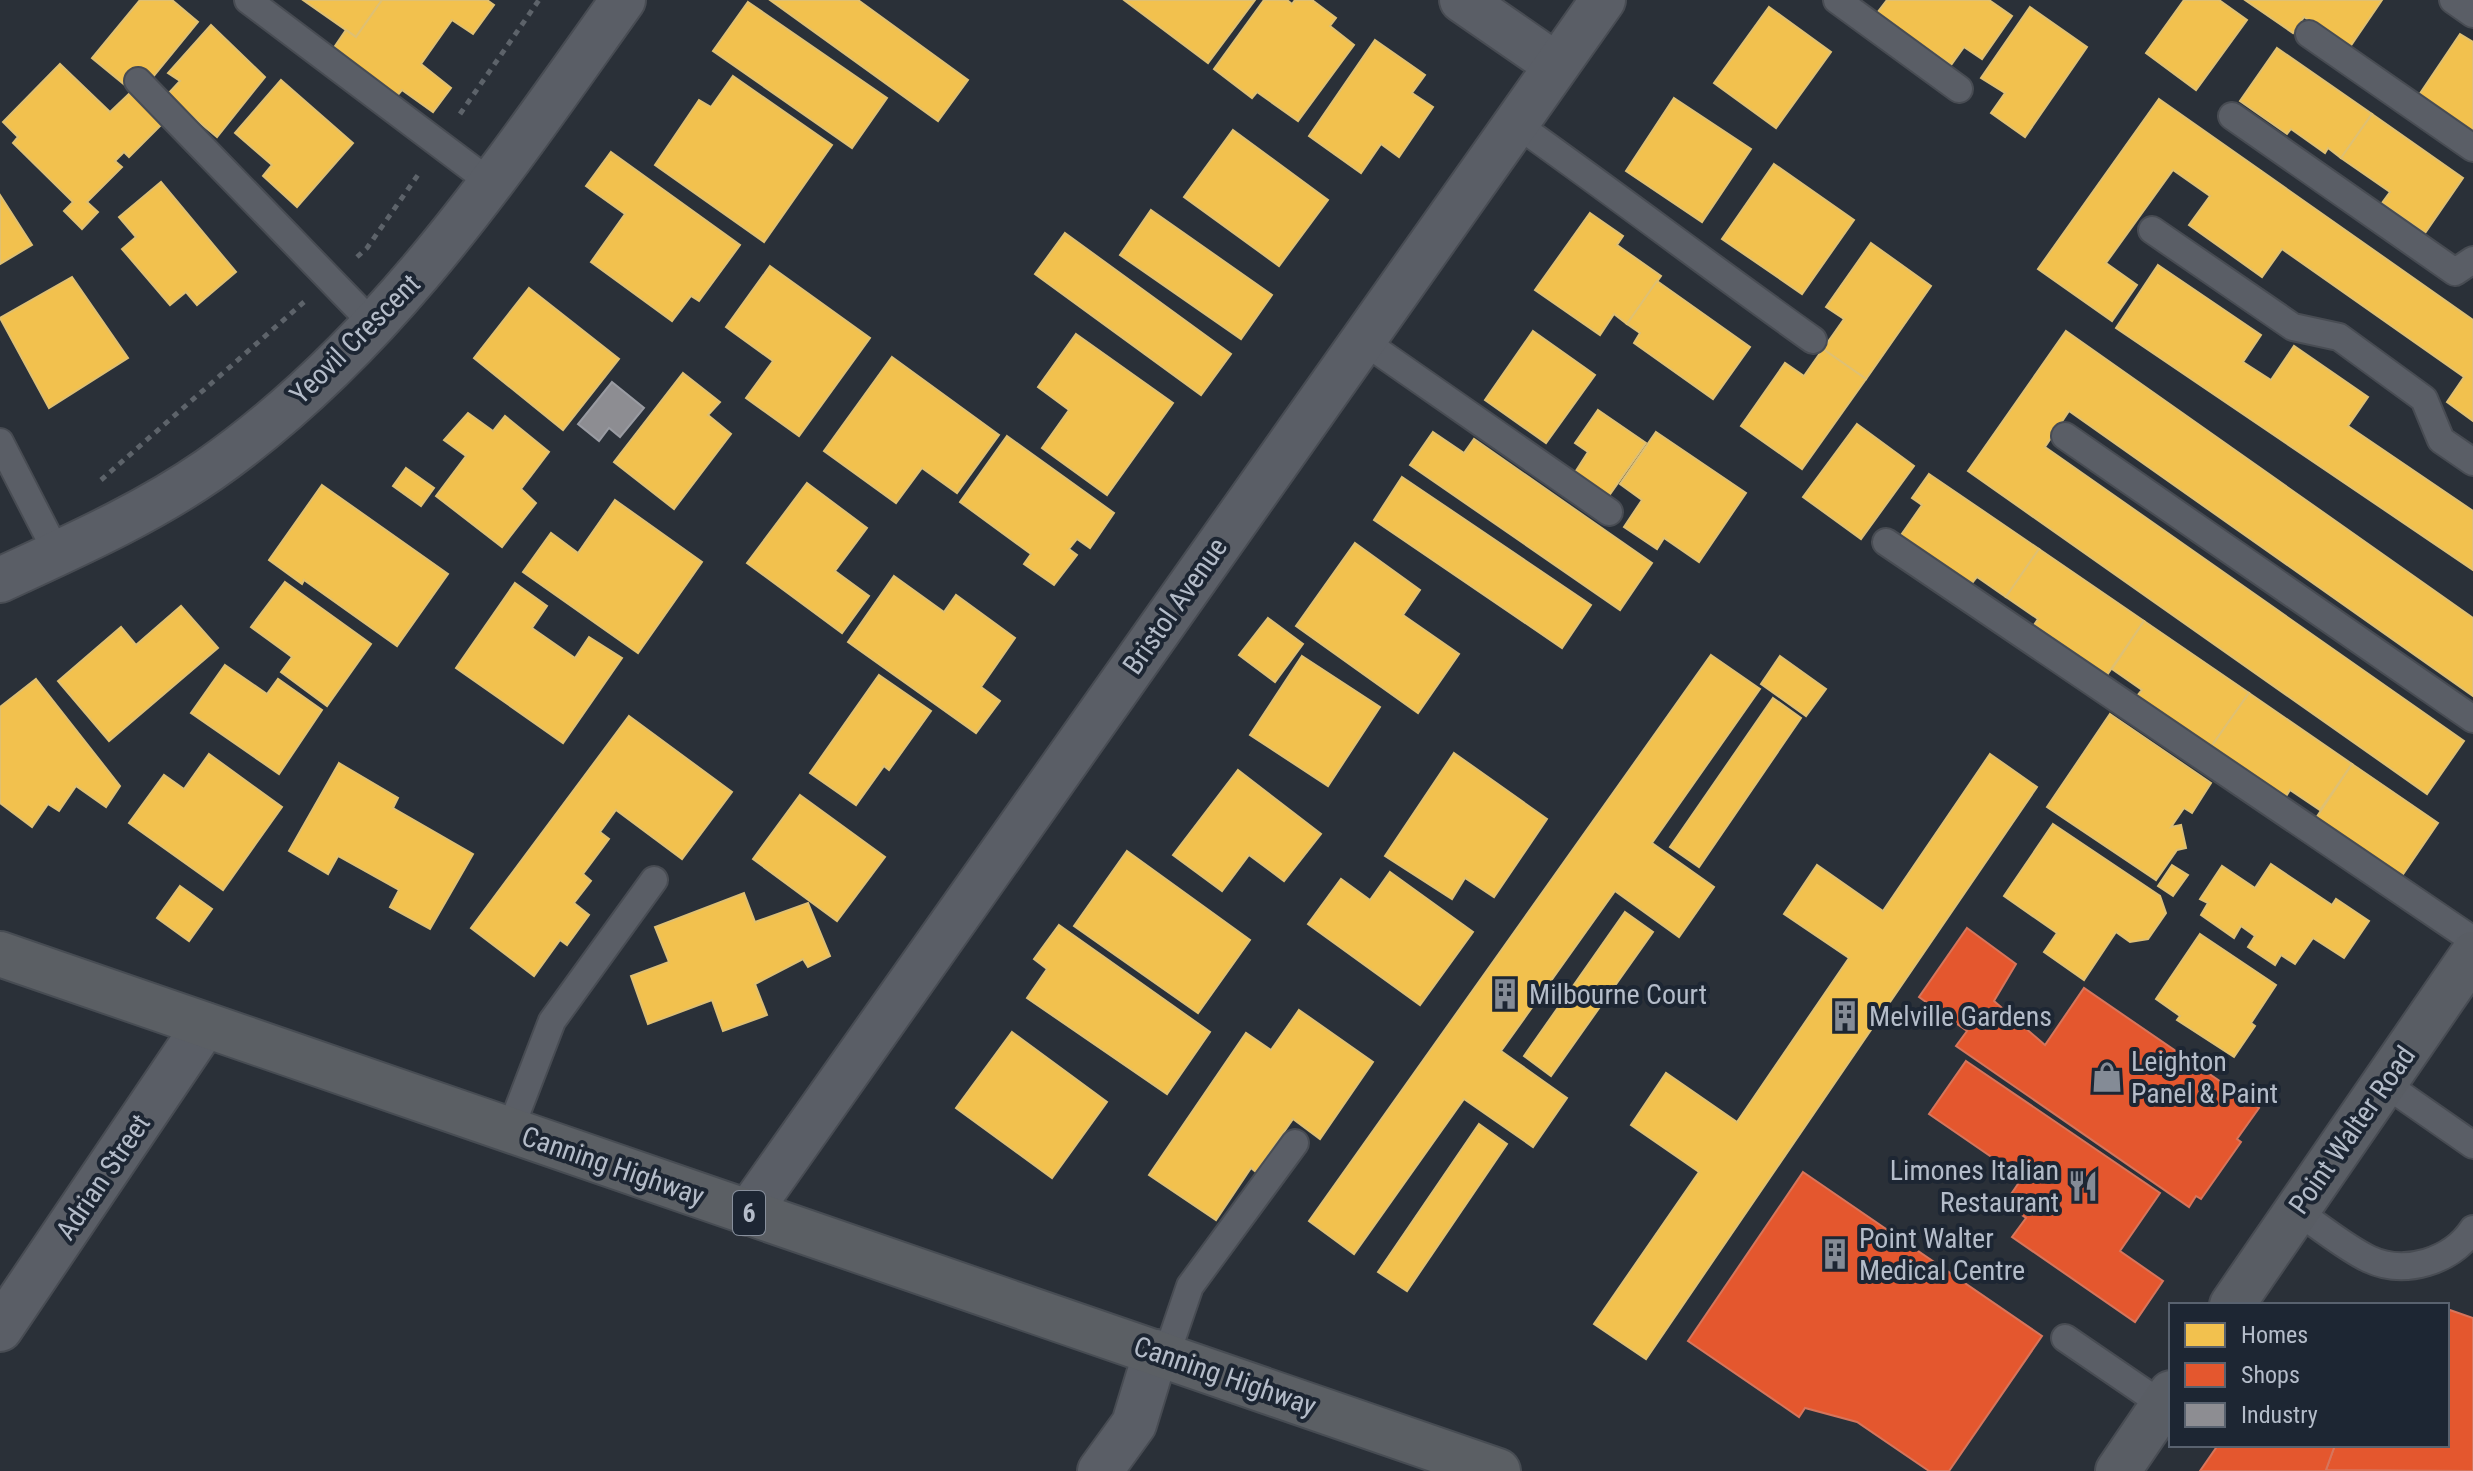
<svg xmlns="http://www.w3.org/2000/svg" width="2473" height="1471" font-family="'Roboto Condensed',sans-serif">
  <style>
    .homes { fill: #f2c14e; stroke: #dfc073; stroke-width: 2 }
    .shops { fill: #e4572e; stroke: #d6755c; stroke-width: 2 }
    .industry { fill: #8d8d92; stroke: #999ba2; stroke-width: 2 }
    .lines { fill: none; stroke-linecap: round; stroke-linejoin: round }
    .service-casing { stroke: #484c53; stroke-width: 30 }
    .minor-casing { stroke: #484c53; stroke-width: 48 }
    .secondary-casing { stroke: #484c53; stroke-width: 48 }
    .trunk-casing { stroke: #474c53; stroke-width: 48 }
    .path { stroke: #5d636a; stroke-width: 5; stroke-dasharray: 6 6; stroke-linecap: butt }
    .service { stroke: #5a5e66; stroke-width: 26 }
    .minor { stroke: #5a5e66; stroke-width: 44 }
    .secondary { stroke: #595d64; stroke-width: 44 }
    .trunk { stroke: #5b5f64; stroke-width: 44 }
    .labels { text-anchor: middle; dominant-baseline: central; stroke-width: 8; stroke-linejoin: round; paint-order: stroke }
    .shield { fill: #1d2633; stroke: #878f9c; stroke-width: 2 }
    .shield-label { font-size: 26px; font-weight: bold; fill: #b4bcc9 }
    .street-label { font-size: 28px; fill: #b4bcc9; stroke: #1d2633 }
    .poi-label { font-size: 28px; fill: #b4bcc9; stroke: #1d2633; text-anchor: start }
  </style>
  <rect width="100%" height="100%" fill="#2a3038"/>
  <g class="homes">
    <polygon points="140,0 172,0 198,22 153,77 146,72 131,90 92,58"/>
    <polygon points="303,0 382,0 356,37"/>
    <polygon points="382,0 487,0 494,5 473,34 452,20 421,64 451,88 433,112 402,90 397,96 333,49 346,30 356,37"/>
    <polygon points="770,0 858,0 968,80 938,121"/>
    <polygon points="1124,0 1255,0 1208,63"/>
    <polygon points="1264,0 1287,0 1292,4 1295,0 1312,0 1336,18 1330,26 1354,45 1298,121 1257,92 1252,98 1214,69"/>
    <polygon points="1887,0 1989,0 2012,16 1982,59 1964,47 1951,65 1877,13"/>
    <polygon points="2184,0 2219,0 2247,20 2196,90 2146,53"/>
    <polygon points="2245,0 2382,0 2350,47 2304,17 2293,33"/>
    <polygon points="748,2 887,98 852,148 713,51"/>
    <polygon points="1769,7 1831,52 1776,128 1714,83"/>
    <polygon points="2030,7 2087,47 2025,137 1991,113 2005,93 1981,78"/>
    <polygon points="211,25 265,77 217,137 167,95 180,81 168,73"/>
    <polygon points="2460,34 2473,42 2473,132 2419,95"/>
    <polygon points="1375,40 1425,75 1412,93 1433,107 1399,157 1381,144 1361,173 1309,136"/>
    <polygon points="2277,48 2372,114 2341,158 2328,148 2325,153 2291,129 2287,134 2240,101"/>
    <polygon points="60,64 110,112 130,93 162,124 129,157 124,152 115,161 122,167 87,202 98,212 82,229 64,211 73,202 13,143 18,137 3,122"/>
    <polygon points="733,76 832,145 764,242 655,165 699,100 711,107"/>
    <polygon points="281,80 353,143 297,207 263,176 272,165 235,133"/>
    <polygon points="1674,98 1751,149 1702,222 1626,171"/>
    <polygon points="2159,99 2473,320 2473,421 2447,402 2464,377 2282,249 2262,277 2189,225 2210,196 2173,170 2106,263 2137,285 2112,321 2038,269"/>
    <polygon points="2372,114 2463,178 2425,233 2382,203 2390,192 2341,158"/>
    <polygon points="1233,130 1328,200 1279,266 1184,197"/>
    <polygon points="611,152 740,245 699,301 691,296 672,321 591,262 625,214 586,186"/>
    <polygon points="1774,164 1854,220 1802,294 1722,239"/>
    <polygon points="161,182 236,272 197,305 186,292 170,305 122,249 136,237 119,217"/>
    <polygon points="0,195 32,245 0,264"/>
    <polygon points="1151,210 1272,295 1241,339 1120,255"/>
    <polygon points="1590,213 1623,236 1617,245 1661,276 1627,324 1614,314 1600,335 1535,290"/>
    <polygon points="1065,233 1231,354 1201,395 1035,274"/>
    <polygon points="1871,243 1931,286 1866,379 1823,349 1844,319 1826,307"/>
    <polygon points="2158,265 2261,335 2243,362 2271,380 2294,346 2368,397 2348,426 2473,511 2473,570 2116,328"/>
    <polygon points="770,266 870,338 799,436 746,398 773,361 726,327"/>
    <polygon points="72,277 128,358 49,408 0,318"/>
    <polygon points="1657,281 1750,347 1713,399 1634,343 1640,333 1627,324"/>
    <polygon points="529,288 619,359 563,430 474,358"/>
    <polygon points="1533,331 1595,375 1546,443 1485,400"/>
    <polygon points="2066,331 2473,618 2473,696 2069,411 2045,447 2464,741 2427,794 1968,471"/>
    <polygon points="1076,334 1173,403 1107,495 1042,448 1069,410 1038,387"/>
    <polygon points="1823,349 1866,379 1802,469 1741,426 1785,363 1804,376"/>
    <polygon points="892,357 999,435 957,493 922,468 896,503 824,451"/>
    <polygon points="683,373 720,402 708,415 731,434 674,509 614,462"/>
    <polygon points="1598,410 1646,443 1608,497 1574,474 1588,452 1575,443"/>
    <polygon points="468,413 493,431 505,416 549,452 521,489 536,503 502,547 436,496 466,456 444,440"/>
    <polygon points="1857,424 1914,466 1861,539 1803,497"/>
    <polygon points="1433,432 1464,453 1474,439 1652,563 1620,610 1410,465"/>
    <polygon points="1656,432 1746,493 1699,562 1664,538 1657,549 1624,527 1642,500 1620,484"/>
    <polygon points="1007,436 1114,513 1090,548 1077,539 1069,549 1077,555 1054,585 1024,564 1031,554 960,502"/>
    <polygon points="406,468 434,488 421,506 393,486"/>
    <polygon points="1929,474 2039,549 2006,597 1977,577 1969,587 1899,538 1922,505 1912,498"/>
    <polygon points="1402,477 1591,605 1562,648 1374,520"/>
    <polygon points="807,483 867,528 835,571 869,596 842,633 747,563"/>
    <polygon points="322,485 448,574 397,646 304,580 302,584 269,560"/>
    <polygon points="615,500 702,562 638,653 523,572 551,533 578,553"/>
    <polygon points="1355,543 1420,590 1403,615 1459,654 1418,713 1296,626"/>
    <polygon points="2039,549 2144,621 2107,675 2034,625 2038,619 2006,597"/>
    <polygon points="894,576 944,612 956,595 1015,638 981,687 1000,701 976,733 848,642"/>
    <polygon points="285,582 371,644 327,706 281,672 292,657 251,627"/>
    <polygon points="515,583 547,606 532,628 575,658 589,637 622,658 563,743 456,668"/>
    <polygon points="181,606 218,648 109,741 58,681 121,627 136,645"/>
    <polygon points="1268,618 1303,644 1275,682 1239,655"/>
    <polygon points="2144,621 2249,693 2211,747 2137,696 2142,690 2112,669"/>
    <polygon points="1711,655 1760,689 1652,843 1714,887 1679,937 1615,891 1501,1051 1567,1098 1533,1147 1464,1099 1354,1254 1309,1221"/>
    <polygon points="1302,656 1380,707 1328,786 1250,735"/>
    <polygon points="1780,656 1826,689 1806,716 1761,684"/>
    <polygon points="225,665 267,694 278,679 322,710 279,774 191,713"/>
    <polygon points="879,675 931,711 889,770 884,766 856,805 810,773"/>
    <polygon points="36,679 120,786 106,807 76,786 59,811 48,804 32,827 0,803 0,707"/>
    <polygon points="2249,693 2352,764 2320,810 2290,790 2285,798 2211,747"/>
    <polygon points="1773,698 1801,718 1699,867 1670,847"/>
    <polygon points="2110,714 2211,783 2192,813 2184,808 2171,827 2181,825 2186,848 2177,850 2156,880 2047,807"/>
    <polygon points="629,716 732,792 682,859 616,810 600,832 609,839 583,874 591,881 574,903 589,915 567,945 560,940 534,976 471,928"/>
    <polygon points="1454,753 1547,819 1494,897 1465,878 1452,899 1385,856"/>
    <polygon points="209,754 282,807 223,890 129,823 164,775 184,789"/>
    <polygon points="1990,754 2037,787 1646,1359 1594,1324 1699,1172 1631,1125 1666,1073 1737,1122 1849,958 1784,914 1817,865 1883,911"/>
    <polygon points="339,763 398,798 393,808 473,854 430,929 390,907 399,890 338,856 328,874 289,851"/>
    <polygon points="2352,764 2438,823 2399,880 2314,821"/>
    <polygon points="1238,770 1321,834 1284,881 1249,855 1222,891 1173,855"/>
    <polygon points="800,795 885,857 837,921 753,859"/>
    <polygon points="2053,824 2160,896 2166,913 2148,939 2130,942 2116,932 2084,980 2044,952 2057,933 2004,896"/>
    <polygon points="1127,851 1250,940 1198,1013 1074,926"/>
    <polygon points="2271,864 2332,905 2336,899 2369,921 2344,958 2313,938 2295,964 2281,955 2275,965 2248,947 2255,936 2241,926 2234,938 2201,915 2208,903 2200,899 2222,866 2255,888"/>
    <polygon points="2172,865 2188,875 2173,896 2158,886"/>
    <polygon points="1390,872 1473,932 1420,1005 1308,924 1341,879 1370,900"/>
    <polygon points="180,886 212,909 189,941 157,918"/>
    <polygon points="744,893 755,922 808,903 830,956 808,967 803,959 755,984 767,1015 723,1031 712,1000 648,1024 631,976 669,962 655,927"/>
    <polygon points="1625,912 1653,932 1551,1076 1524,1056"/>
    <polygon points="1059,925 1210,1032 1167,1094 1027,998 1047,969 1034,959"/>
    <polygon points="2200,934 2276,985 2251,1023 2255,1026 2234,1057 2177,1020 2180,1016 2156,999"/>
    <polygon points="1299,1010 1373,1062 1320,1139 1293,1119 1256,1172 1251,1168 1216,1220 1149,1175 1246,1033 1271,1050"/>
    <polygon points="1012,1032 1107,1102 1052,1178 956,1108"/>
    <polygon points="1479,1124 1507,1144 1407,1291 1378,1272"/>
  </g>
  <g class="shops">
    <polygon points="1967,928 2016,964 1994,1001 2045,1045 2084,988 2259,1108 2237,1139 2241,1142 2201,1199 2196,1196 2189,1207 1956,1046 1967,1031 1919,997"/>
    <polygon points="1966,1061 2160,1193 2120,1251 2163,1281 2135,1322 2012,1237 2026,1218 2005,1203 2022,1178 1929,1114"/>
    <polygon points="1803,1172 2042,1336 1949,1471 1929,1471 1857,1422 1805,1408 1799,1417 1688,1341"/>
    <polygon points="2447,1309 2473,1318 2473,1471 2326,1470 2335,1445 2447,1445"/>
    <polygon points="2218,1445 2335,1445 2326,1470 2329,1471 2200,1471"/>
  </g>
  <polygon class="industry" points="612,382 644,408 620,437 609,428 599,441 578,424"/>
  <g class="lines">
    <defs>
      <g id="service">
        <polyline points="248,0 491,183"/>
        <polyline points="1837,0 1959,89"/>
        <polyline points="2453,0 2473,14"/>
        <polyline points="2309,34 2473,148"/>
        <polyline points="138,81 375,326"/>
        <polyline points="2232,116 2455,272 2473,260"/>
        <path d="M1515,123C1615,194 1713,269 1813,340"/>
        <polyline points="2152,230 2293,327 2339,337 2424,399 2441,440 2473,462"/>
        <polyline points="1362,340 1609,512"/>
        <polyline points="2065,436 2473,719"/>
        <polyline points="0,442 58,555"/>
        <polyline points="1886,542 2473,940"/>
        <polyline points="2384,1083 2473,1145"/>
        <polyline points="510,1130 552,1021 654,880"/>
        <path d="M2296,1211C2320,1226 2344,1247 2369,1259C2405,1276 2452,1261 2473,1229"/>
        <polyline points="2065,1338 2163,1405"/>
        <polyline points="1166,1356 1190,1286 1295,1143"/>
      </g>
      <g id="minor">
        <polyline points="1462,0 1556,65"/>
        <path d="M0,580C71,547 144,515 209,470C384,347 501,171 623,0"/>
        <polyline points="748,1213 1603,0"/>
        <polyline points="0,1329 205,1025"/>
        <polyline points="1100,1471 1134,1424 1156,1352"/>
      </g>
      <g id="secondary">
        <polyline points="2232,1305 2473,954"/>
        <polyline points="2118,1471 2171,1393"/>
      </g>
      <polyline id="trunk" points="0,954 1498,1471"/>
    </defs>
    <use href="#service" class="service-casing"/>
    <use href="#minor" class="minor-casing"/>
    <use href="#secondary" class="secondary-casing"/>
    <use href="#trunk" class="trunk-casing"/>
    <g class="path">
      <polyline points="460,114 539,0"/>
      <polyline points="357,257 367,248 420,172"/>
      <polyline points="101,480 304,302"/>
    </g>
    <use href="#service" class="service"/>
    <use href="#minor" class="minor"/>
    <use href="#secondary" class="secondary"/>
    <use href="#trunk" class="trunk"/>
  </g>
  <defs>
    <symbol id="building-bare" viewBox="-9 -9 18 18"><path d="M-4-6H4V6H1V3H-1V6H-4ZM-2.5-4.3h1.7v1.8h-1.7ZM.8-4.3h1.7v1.8H.8ZM-2.5-1h1.7V.8h-1.7ZM.8-1h1.7V.8H.8Z" fill="#848b96" stroke="#1d2633" stroke-width="2.5" paint-order="stroke"/></symbol>
    <symbol id="shop-bare" viewBox="-9 -9 18 18"><path d="M-5-2.5h2.3a2.7 3.5 0 0 1 5.4 0H5L5.5 6h-11ZM-1.5-2.5h3a1.5 2.3 0 0 0-3 0Z" fill="#848b96" stroke="#1d2633" stroke-width="2.5" paint-order="stroke"/></symbol>
    <symbol id="restaurant-bare" viewBox="-9 -9 18 18"><path d="M-5-6h1v4h1v-4h1v4h1v-4h1v5L-1.5 .5V6h-2V.5L-5-1ZM5-6V6H3V1.5H1.5Q1.5-4 5-6Z" fill="#848b96" stroke="#1d2633" stroke-width="2.5" paint-order="stroke"/></symbol>
  </defs>
  <g fill-rule="evenodd">
    <use href="#building-bare" x="1483" y="972" width="44" height="44"/>
    <use href="#building-bare" x="1823" y="994" width="44" height="44"/>
    <use href="#shop-bare" x="2085" y="1055" width="44" height="44"/>
    <use href="#restaurant-bare" x="2061" y="1164" width="44" height="44"/>
    <use href="#building-bare" x="1813" y="1232" width="44" height="44"/>
  </g>
  <g class="labels">
    <rect class="shield" x="733" y="1191" width="32" height="44" rx="6"/>
    <g class="shield-label">
      <text x="749" y="1213">6</text>
    </g>
    <g class="street-label">
      <text transform="translate(355 339) rotate(-45)">Yeovil Crescent</text>
      <text transform="translate(1175 606) rotate(-55)">Bristol Avenue</text>
      <text transform="translate(2352 1130) rotate(-55)">Point Walter Road</text>
      <text transform="translate(613 1166) rotate(19)">Canning Highway</text>
      <text transform="translate(103 1177) rotate(-56)">Adrian Street</text>
      <text transform="translate(1225 1376) rotate(19)">Canning Highway</text>
    </g>
    <g class="poi-label">
      <text x="1529" y="994">Milbourne Court</text>
      <text x="1869" y="1016">Melville Gardens</text>
      <text x="2131" y="1061">Leighton<tspan x="2131" dy="32">Panel &amp; Paint</tspan></text>
      <text x="2059" y="1170" text-anchor="end">Limones Italian<tspan x="2059" dy="32">Restaurant</tspan></text>
      <text x="1859" y="1238">Point Walter<tspan x="1859" dy="32">Medical Centre</tspan></text>
    </g>
  </g>
  <rect x="2169" y="1303" width="280" height="144" fill="#1d2633" stroke="#59626f" stroke-width="2"/>
  <rect x="2185" y="1323" width="40" height="24" fill="#f2c14e" stroke="#59626f" stroke-width="2"/>
  <text x="2241" y="1343" font-size="24" fill="#b4bcc9">Homes</text>
  <rect x="2185" y="1363" width="40" height="24" fill="#e4572e" stroke="#59626f" stroke-width="2"/>
  <text x="2241" y="1383" font-size="24" fill="#b4bcc9">Shops</text>
  <rect x="2185" y="1403" width="40" height="24" fill="#8d8d92" stroke="#59626f" stroke-width="2"/>
  <text x="2241" y="1423" font-size="24" fill="#b4bcc9">Industry</text>
</svg>
